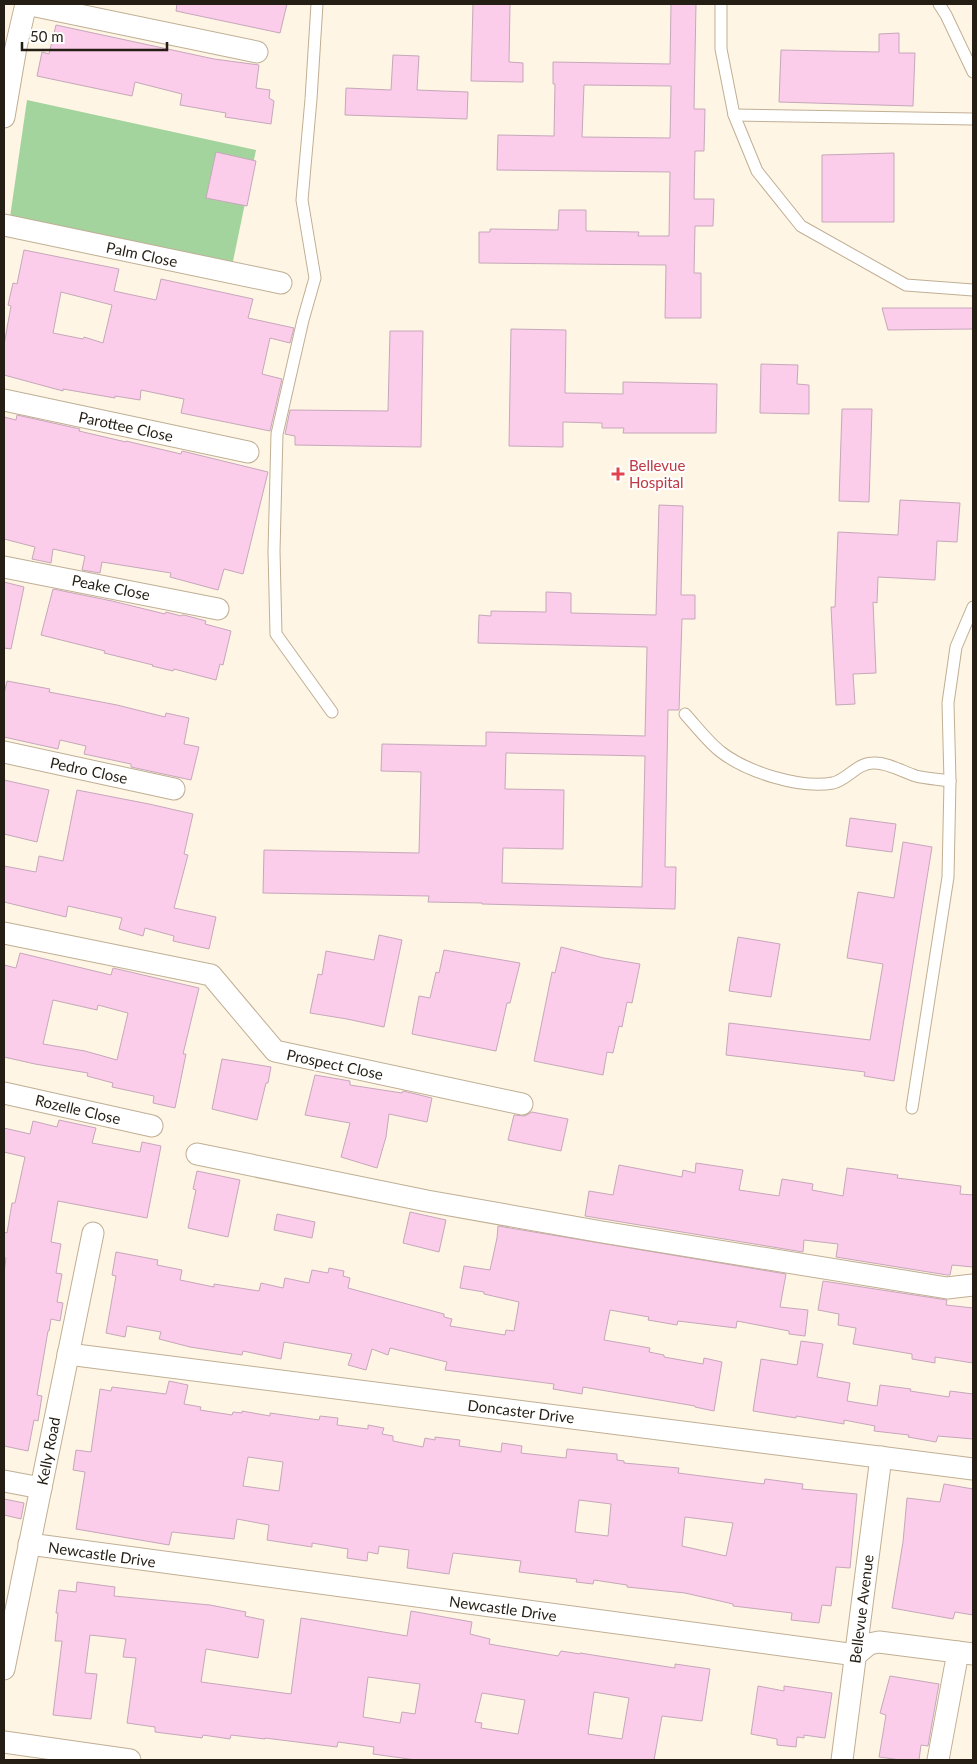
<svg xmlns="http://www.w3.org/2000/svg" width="977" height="1764" font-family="Lato,sans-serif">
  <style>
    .green { fill: #a3d49e }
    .building { fill: #fccceb; stroke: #c5a8ba; fill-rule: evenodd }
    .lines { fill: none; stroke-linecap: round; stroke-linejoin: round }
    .lane-casing { stroke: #c0af94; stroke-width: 13 }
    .street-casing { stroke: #c0af94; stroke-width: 23 }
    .lane { stroke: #fff; stroke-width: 11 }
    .street { stroke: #fff; stroke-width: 21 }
    .health-dot { fill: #e0444e; stroke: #fff; stroke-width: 2 }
    .labels { text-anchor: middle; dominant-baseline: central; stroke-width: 4; stroke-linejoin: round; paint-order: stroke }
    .street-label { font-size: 15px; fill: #251e14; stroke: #fff }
    .health-label { font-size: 15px; fill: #be3a42; stroke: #fff; text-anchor: start }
  </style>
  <rect width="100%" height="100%" fill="#fff5e4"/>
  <polygon class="green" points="27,100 256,150 231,271 9,224"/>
  <g class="building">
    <polygon points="177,4 287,4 280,33 176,11"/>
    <polygon points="473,4 510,4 509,62 523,63 523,82 471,81"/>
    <path d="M671,4H696L694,109H705L704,151H695L694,199H714L713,226H695L694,273H701V318H665L666,265L479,263V232H490V229L558,230L559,210H586V231L639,232L638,236H669L670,172L497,170L498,135L554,136L555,84H553V62L670,64ZM584,85L671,86L670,138L582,137Z"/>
    <polygon points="56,25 214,59 259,65 256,88 270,90 269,98 274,101 271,124 225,117 226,113 180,105 182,94 135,82 132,96 37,76 42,52 49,54"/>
    <polygon points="899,33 899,53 915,53 913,106 779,102 781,50 879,52 879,34"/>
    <polygon points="393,55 419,56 417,90 468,92 467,119 345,115 346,88 391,90"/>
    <polygon points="216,152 256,161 247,206 206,198"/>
    <polygon points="894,153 894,222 822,222 822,155"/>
    <path d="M24,250L119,269L114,291L156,300L161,279L253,299L248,318L294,328L290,343L270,338L262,374L282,379L270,431L181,413L184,399L141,390L140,400L115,396V398L63,389V391L4,375V345L11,306L8,305L13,283L17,284ZM61,292L112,305L103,343L84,337L83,339L53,333Z"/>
    <polygon points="882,308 973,308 973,329 888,330"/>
    <polygon points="511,329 566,330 565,393 623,394 623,382 717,384 716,433 623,433 624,428 602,428 602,423 563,422 563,447 509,446"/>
    <polygon points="390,331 423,331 421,447 295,445 295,436 285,434 290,410 388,411"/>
    <polygon points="761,364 798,365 797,384 809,385 809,414 760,413"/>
    <polygon points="842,409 872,409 869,502 839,501"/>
    <polygon points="17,415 80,429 79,431 126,442 126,441 181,454 182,451 268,472 243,574 224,569 218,590 170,577 171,573 102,562 100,573 82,570 85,556 53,549 51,563 32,559 35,547 4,539 4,417 16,420"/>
    <polygon points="900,500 960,503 957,542 937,541 935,580 878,577 877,603 873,602 876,673 853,674 855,704 836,705 831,607 835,607 838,532 898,535"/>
    <path d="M659,505L683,506L681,595H695V619H682L679,710H668L665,867H676L675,909L482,904V903L428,902L429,896L263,893L264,850L419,853L421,772L381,771L382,744L486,746V732L645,736L647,647L478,643L479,615L491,616V611L546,612V592L571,593V613L656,615ZM506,753L645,756L642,887L502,883L503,848L563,849L564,790L505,789Z"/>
    <polygon points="4,582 24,587 11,649 4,648"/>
    <polygon points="53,589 112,601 165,614 166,612 181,616 182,615 184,615 206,621 205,624 231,631 223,665 220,664 216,680 174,669 173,671 152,666 153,665 104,653 105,651 41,635"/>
    <polygon points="7,681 50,689 49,692 117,705 165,717 166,713 189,718 184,744 199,747 191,780 131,767 131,764 84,754 86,746 60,740 58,749 4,737 4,694"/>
    <polygon points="4,780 49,790 37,842 4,834"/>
    <polygon points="77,790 149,804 193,814 184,854 188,855 174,908 216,917 209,949 173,941 174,936 145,928 143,936 119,929 122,918 68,906 66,917 4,902 4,866 36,872 39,856 63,861"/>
    <polygon points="850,818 896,824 892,852 846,846"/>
    <polygon points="903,842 932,847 894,1081 864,1076 865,1072 726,1055 729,1023 870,1040 883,964 847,958 858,892 894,898"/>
    <polygon points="379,935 402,940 384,1027 347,1019 310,1013 318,974 322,975 326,951 374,960"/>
    <polygon points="738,937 780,944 771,997 729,991"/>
    <polygon points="561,947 604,958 640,964 632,1003 627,1002 622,1027 619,1026 613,1053 607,1052 603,1075 534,1061 552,972 555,973"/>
    <polygon points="444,950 520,963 510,1003 507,1003 496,1051 412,1034 419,996 430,998 436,972 439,973"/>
    <path d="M20,953L111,975L113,968L199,988L183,1054H186L175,1108L153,1103L154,1096L112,1087L113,1083L87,1076L88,1073L35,1064L4,1057V965L16,968ZM53,1000L97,1010L98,1005L128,1013L117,1060L85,1051L43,1044Z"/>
    <polygon points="222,1059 271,1067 268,1083 266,1083 257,1120 212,1109"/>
    <polygon points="315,1075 350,1081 350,1085 402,1093 403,1091 432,1098 427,1122 389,1114 386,1137 377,1168 341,1157 350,1123 305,1115"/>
    <polygon points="532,1112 568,1119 561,1151 508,1140 514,1115 525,1116"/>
    <polygon points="59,1120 96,1128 92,1143 140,1152 142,1142 161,1146 147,1218 58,1201 51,1242 61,1244 56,1273 62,1274 57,1302 63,1303 60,1321 51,1319 49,1331 48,1331 37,1395 42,1396 38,1421 34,1420 28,1451 4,1446 4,1273 6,1258 4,1257 4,1232 7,1233 12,1203 15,1203 25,1157 4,1152 4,1128 30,1134 33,1121 57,1127"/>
    <polygon points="696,1163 743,1170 739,1190 779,1196 782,1179 813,1184 812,1190 843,1196 847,1168 898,1175 897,1178 961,1186 960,1194 973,1195 973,1267 952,1265 950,1275 947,1275 836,1257 838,1244 804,1240 803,1252 585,1216 589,1191 613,1195 619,1165 682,1177 683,1170 695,1173"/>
    <polygon points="197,1171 240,1180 228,1237 188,1228 196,1190 193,1189"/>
    <polygon points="410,1212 446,1220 439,1252 403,1243"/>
    <polygon points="277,1214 315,1222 312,1238 274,1230"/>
    <polygon points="498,1226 786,1274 780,1307 808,1310 805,1336 789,1334 789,1331 737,1321 736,1328 678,1321 677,1325 648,1320 649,1317 610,1310 604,1340 650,1348 649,1352 664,1355 664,1357 703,1364 704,1358 722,1362 714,1411 695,1407 695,1406 583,1387 582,1394 553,1389 554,1384 445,1370 447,1362 390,1348 388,1355 372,1349 366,1370 348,1365 352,1354 284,1342 281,1359 243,1351 242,1355 190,1347 159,1339 161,1332 127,1326 125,1337 106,1333 116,1276 112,1275 116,1252 158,1260 157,1265 182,1270 180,1280 214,1287 214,1284 259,1291 261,1283 283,1288 285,1278 309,1283 312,1270 328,1273 329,1268 344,1271 343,1276 350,1278 348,1288 444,1314 444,1317 452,1319 450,1326 505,1335 506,1330 514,1331 519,1302 484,1294 484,1292 460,1288 464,1266 490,1270 497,1238"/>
    <polygon points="823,1281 947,1300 946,1305 973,1308 973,1363 935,1357 935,1363 912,1359 912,1354 853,1344 856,1328 838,1325 839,1314 818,1310"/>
    <polygon points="801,1341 823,1344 817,1377 850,1383 847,1401 877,1406 880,1385 911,1389 910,1391 949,1397 950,1391 973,1394 973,1439 938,1436 936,1442 908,1437 909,1435 874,1431 875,1426 844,1420 844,1424 796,1416 796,1418 753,1411 761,1359 797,1365"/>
    <path d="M169,1381L188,1385L184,1404L201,1407L200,1410L232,1415L233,1412L242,1413V1411L270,1416V1413L319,1420L320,1416L338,1418L337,1425L368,1429V1425L384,1428L382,1434L393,1436V1441L423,1447L425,1438L435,1440V1437L460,1440L459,1446L501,1452L502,1443L522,1446L521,1453L566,1458L567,1449L617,1454V1460L624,1461V1463L679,1468L678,1473L764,1484L765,1479L803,1484L802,1489L857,1494L850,1568L836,1567L831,1606L822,1605L819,1623L791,1620L792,1613L733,1606V1604L685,1593L627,1587V1585L594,1580L593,1584L576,1582L577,1579L519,1572L521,1561L453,1553L449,1574L407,1568L409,1550L379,1546L378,1554L368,1552L367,1561L347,1558L348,1549L312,1543V1547L267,1540L269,1525L237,1519L234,1539L172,1532L169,1545L76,1529L85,1472L73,1470L76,1450L91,1452L100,1389L111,1391L112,1387L166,1394ZM248,1457L283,1462L279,1491L243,1486ZM579,1500L611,1504L608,1536L575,1532ZM685,1517L733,1523L726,1556L682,1546Z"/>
    <polygon points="944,1484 973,1489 973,1615 955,1612 953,1619 892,1608 903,1542 907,1498 940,1502"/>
    <polygon points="4,1499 24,1503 21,1519 4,1515"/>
    <path d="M77,1582L115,1587L114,1596L210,1605L246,1612L245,1616L264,1620L258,1658L206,1649L201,1682L291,1694L301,1618L407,1636L411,1611L472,1622L470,1634L490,1639L489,1644L558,1656L561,1651L580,1654V1653L675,1668V1664L710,1669L702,1721L662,1716L654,1760H416L373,1754L374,1747L338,1742L337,1747L265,1738V1739L231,1735L230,1739L203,1735L202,1738L155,1732V1727L127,1723L136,1658L123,1657L126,1639L90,1635L85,1673L97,1674L91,1719L53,1715L62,1641H55L58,1613H56L59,1590L76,1592ZM368,1677L420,1684L415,1714L402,1712L400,1723L363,1717ZM594,1692L629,1698L622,1739L588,1734ZM482,1693L525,1700L518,1734L481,1728L482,1723L475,1722Z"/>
    <polygon points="890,1676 939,1684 928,1746 921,1745 919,1760 901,1760 879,1757 886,1715 880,1713"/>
    <polygon points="758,1686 784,1691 784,1686 832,1693 825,1738 804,1735 804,1738 797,1737 796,1747 777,1745 777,1739 751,1734"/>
  </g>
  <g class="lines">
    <defs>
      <g id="lane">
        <polyline points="317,4 311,99 302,200 315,278 303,320 277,434 274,551 276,634 332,712"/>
        <polyline points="721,4 721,49 734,115 757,171 801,226 906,285 973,290"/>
        <polyline points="939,4 946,15 973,72"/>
        <polyline points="734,115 973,119"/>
        <path d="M685,714C696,726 708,742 721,752C747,772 800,789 833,783C847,780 857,763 873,763C887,762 903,772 916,776C927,779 939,779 950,781"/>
        <polyline points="912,1108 948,877 950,781 948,703 956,647 973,607"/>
      </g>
      <g id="street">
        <polyline points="26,4 257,52"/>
        <polyline points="4,117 16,47 26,4"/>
        <polyline points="4,225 281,283"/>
        <polyline points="4,400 248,452"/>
        <polyline points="4,567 218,609"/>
        <polyline points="4,752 174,789"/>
        <polyline points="4,933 211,975 275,1051 522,1104"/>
        <polyline points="4,1093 152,1126"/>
        <polyline points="197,1154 427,1201 602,1232 947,1288 973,1285"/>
        <polyline points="68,1354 973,1469"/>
        <polyline points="4,1481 41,1488"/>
        <polyline points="29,1544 856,1655 869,1644 879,1642 973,1654"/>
        <polyline points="4,1669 93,1233"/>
        <polyline points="4,1742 130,1760"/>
        <polyline points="842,1760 881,1457"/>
        <polyline points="938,1760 958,1652"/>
      </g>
    </defs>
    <use href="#lane" class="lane-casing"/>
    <use href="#street" class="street-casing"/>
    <use href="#lane" class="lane"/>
    <use href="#street" class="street"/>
  </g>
  <path class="health-dot" d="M615.5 466.5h5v5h5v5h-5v5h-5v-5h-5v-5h5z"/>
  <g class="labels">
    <g class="street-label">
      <text transform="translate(142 254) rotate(12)">Palm Close</text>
      <text transform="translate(126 426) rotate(12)">Parottee Close</text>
      <text transform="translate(111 587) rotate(11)">Peake Close</text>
      <text transform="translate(89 770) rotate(12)">Pedro Close</text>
      <text transform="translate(335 1064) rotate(12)">Prospect Close</text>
      <text transform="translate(78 1109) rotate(13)">Rozelle Close</text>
      <text transform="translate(521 1411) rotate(7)">Doncaster Drive</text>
      <text transform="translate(48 1451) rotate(-79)">Kelly Road</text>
      <text transform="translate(102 1554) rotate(8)">Newcastle Drive</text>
      <text transform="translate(503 1608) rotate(8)">Newcastle Drive</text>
      <text transform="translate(861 1609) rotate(-83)">Bellevue Avenue</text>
    </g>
    <g class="health-label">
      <text x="629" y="465">Bellevue<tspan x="629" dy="17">Hospital</tspan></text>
    </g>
  </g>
  <rect width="977" height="1764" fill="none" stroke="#251e14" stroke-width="10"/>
  <path d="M22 42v8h145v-8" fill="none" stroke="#251e14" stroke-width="2.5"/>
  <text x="30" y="42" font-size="15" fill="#251e14" stroke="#ffffff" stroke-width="4" paint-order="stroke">50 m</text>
</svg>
